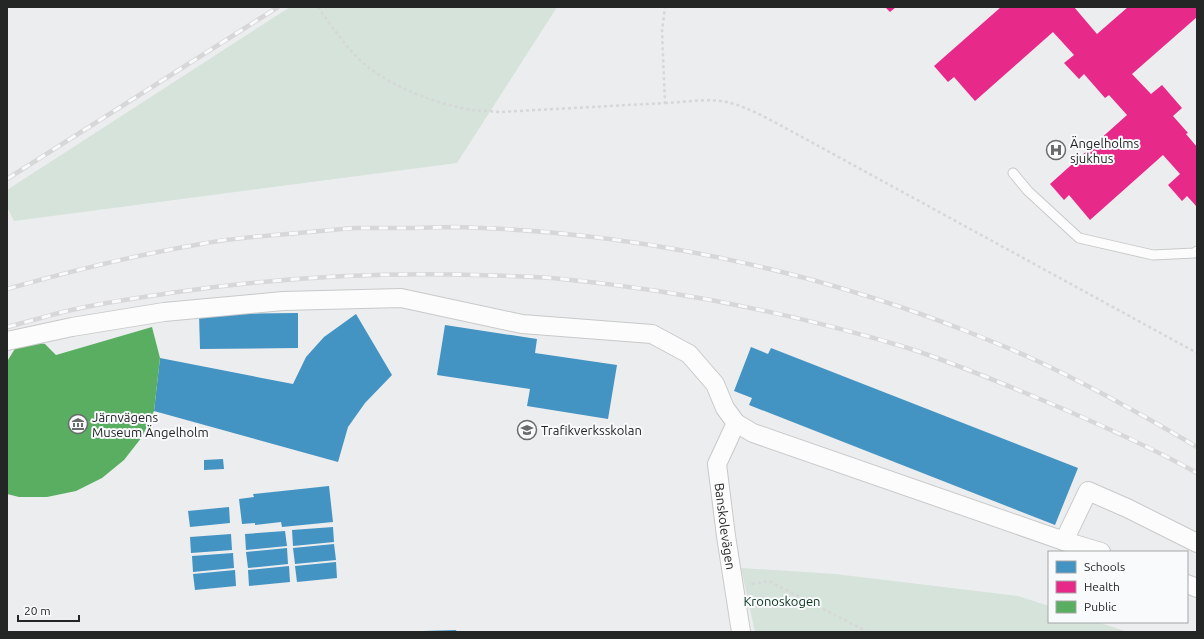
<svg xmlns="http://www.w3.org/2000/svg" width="1204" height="639" font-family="Ubuntu,sans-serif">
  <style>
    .green { fill: #d5e3da }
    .schools { fill: #4393c3 }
    .health { fill: #e7298a }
    .public { fill: #5aae61 }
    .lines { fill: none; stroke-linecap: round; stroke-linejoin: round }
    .lane-casing { stroke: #c8c9ca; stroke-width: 11 }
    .street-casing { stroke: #c8c9ca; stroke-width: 20 }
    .path { stroke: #d6d7d7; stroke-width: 2.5; stroke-dasharray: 3 3; stroke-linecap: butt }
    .lane { stroke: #fcfcfc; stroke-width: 9 }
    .street { stroke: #fcfcfc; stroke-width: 18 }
    .rail-casing { stroke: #d7d7d8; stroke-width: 4.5 }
    .rail { stroke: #f8fafc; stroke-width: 3; stroke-dasharray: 9; stroke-linecap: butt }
    .labels { text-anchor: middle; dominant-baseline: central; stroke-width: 4; stroke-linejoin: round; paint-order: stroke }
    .poi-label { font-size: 13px; fill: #242525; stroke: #f8fafc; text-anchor: start }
    .street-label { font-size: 13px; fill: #242525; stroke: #f8fafc }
    .park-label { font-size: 13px; fill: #09331c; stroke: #f8fafc }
  </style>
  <rect width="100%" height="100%" fill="#ecedee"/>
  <g class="green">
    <polygon points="290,7 557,7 457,163 14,221 7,207 7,190"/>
    <polygon points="741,568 835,574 1018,596 1049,606 1049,622 1097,622 1128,632 755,632"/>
  </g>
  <g class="schools">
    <polygon points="298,313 298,348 200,349 199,314"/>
    <polygon points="356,314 392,375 365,403 348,427 338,462 154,411 160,358 293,384 306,357 324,337"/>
    <polygon points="445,325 537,339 535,353 617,365 608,419 527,406 530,389 437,375"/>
    <polygon points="751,347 768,354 771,348 1078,468 1055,525 749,405 752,398 734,391"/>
    <polygon points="223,459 224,469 204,470 204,460"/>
    <polygon points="329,486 333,522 282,527 281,522 255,525 255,523 242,524 239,499 254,497 253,494"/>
    <polygon points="229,507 230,523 190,527 188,511"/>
    <polygon points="333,527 334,542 293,546 292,530"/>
    <polygon points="285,531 287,546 246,550 245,534"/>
    <polygon points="231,534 232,550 191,553 190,537"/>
    <polygon points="334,544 336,560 295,564 293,548"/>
    <polygon points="287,548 288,564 248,568 246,552"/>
    <polygon points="233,553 234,568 193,572 192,556"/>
    <polygon points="336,562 337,578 297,582 295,566"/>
    <polygon points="289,566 290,582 249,586 248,570"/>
    <polygon points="235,570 236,586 195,590 193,574"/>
    <polygon points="456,630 457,632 423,632 423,631"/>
  </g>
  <g class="health">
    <polygon points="885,7 896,7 890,12"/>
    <polygon points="1001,7 1074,7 1097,34 1128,7 1197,7 1197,17 1132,74 1151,94 1162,85 1182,108 1173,116 1188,133 1186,134 1197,147 1197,207 1187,196 1182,201 1168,185 1180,174 1163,155 1090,220 1069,195 1064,200 1050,184 1127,115 1109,95 1105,98 1084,74 1079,79 1064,63 1074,55 1053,32 975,101 954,77 948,82 934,66"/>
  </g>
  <polygon class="public" points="152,327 160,358 154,411 142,437 124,460 102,478 76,491 47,497 19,497 7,494 8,360 16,347 30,341 45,344 56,355"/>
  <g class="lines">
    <defs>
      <polyline id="lane" points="1013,173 1028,191 1079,238 1153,255 1194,253 1197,251"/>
      <g id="street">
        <polyline points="7,341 72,327 164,312 283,301 401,298 522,324 652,334 689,354 715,384 725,408 736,423 753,433 1064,541 1101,552"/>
        <path id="s1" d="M736,423L717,464L726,536L741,632"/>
        <polyline points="1064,541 1088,491 1127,508 1197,543"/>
        <polyline points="1187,584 1197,588"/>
      </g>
    </defs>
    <use href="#lane" class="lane-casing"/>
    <use href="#street" class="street-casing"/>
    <g class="path">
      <path d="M318,7C329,22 340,39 353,53C381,84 432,103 472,110C481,111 491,111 500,112L665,103L662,32L665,7"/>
      <path d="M665,103C685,102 707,98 727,102C750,107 781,126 802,137L1197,353"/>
      <polyline points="752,584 769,581 868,632"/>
    </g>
    <use href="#lane" class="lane"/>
    <use href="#street" class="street"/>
    <defs>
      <g id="rail">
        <polyline points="7,179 278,7"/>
        <path d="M7,289C71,271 136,255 201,244C225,239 250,237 275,235C301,233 328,230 355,228C372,228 388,228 405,228C422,228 438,227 455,227C633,231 816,270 981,337C998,344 1016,351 1033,359C1089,385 1143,415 1197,447"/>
        <path d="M7,327C27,322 47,316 67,311C100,303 136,298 170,293C272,278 374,272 478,275C502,276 527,276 552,278C672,289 792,313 908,348C951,362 994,380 1035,397C1090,420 1145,444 1197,473"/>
      </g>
    </defs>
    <use href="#rail" class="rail-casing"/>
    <use href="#rail" class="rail"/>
  </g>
  <defs>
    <symbol id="hospital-ring" viewBox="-11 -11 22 22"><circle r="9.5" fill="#f8fafc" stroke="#6a6b6b" stroke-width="1.5"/><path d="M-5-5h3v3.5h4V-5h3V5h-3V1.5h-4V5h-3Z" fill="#6a6b6b"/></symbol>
    <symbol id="museum-ring" viewBox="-11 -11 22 22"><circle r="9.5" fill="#f8fafc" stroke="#6a6b6b" stroke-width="1.5"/><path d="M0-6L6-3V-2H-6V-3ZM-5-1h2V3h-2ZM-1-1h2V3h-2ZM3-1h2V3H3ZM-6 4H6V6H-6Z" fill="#6a6b6b"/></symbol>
    <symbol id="university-ring" viewBox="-11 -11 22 22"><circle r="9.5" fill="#f8fafc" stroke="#6a6b6b" stroke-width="1.5"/><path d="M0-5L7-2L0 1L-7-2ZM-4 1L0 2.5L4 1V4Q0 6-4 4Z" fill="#6a6b6b"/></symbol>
  </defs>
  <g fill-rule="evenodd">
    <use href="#hospital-ring" x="1045" y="139" width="22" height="22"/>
    <use href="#museum-ring" x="67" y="413" width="22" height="22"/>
    <use href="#university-ring" x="516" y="419" width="22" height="22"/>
  </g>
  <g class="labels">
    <g class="poi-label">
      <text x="1070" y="143">Ängelholms<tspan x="1070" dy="15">sjukhus</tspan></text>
      <text x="92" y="417">Järnvägens<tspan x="92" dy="15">Museum Ängelholm</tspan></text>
      <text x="541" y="430">Trafikverksskolan</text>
    </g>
    <g class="street-label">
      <text stroke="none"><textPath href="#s1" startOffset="108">Banskolevägen</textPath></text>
    </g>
    <g class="park-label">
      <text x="782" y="601">Kronoskogen</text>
    </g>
  </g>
  <rect width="1204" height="639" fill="none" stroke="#242525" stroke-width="16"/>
  <rect x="1048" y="551" width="140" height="72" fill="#f8fafc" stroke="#a3a5a6"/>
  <rect x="1056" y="561" width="20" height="12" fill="#4393c3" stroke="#a3a5a6"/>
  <text x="1084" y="571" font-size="12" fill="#242525">Schools</text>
  <rect x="1056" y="581" width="20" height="12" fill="#e7298a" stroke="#a3a5a6"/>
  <text x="1084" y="591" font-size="12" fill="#242525">Health</text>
  <rect x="1056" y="601" width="20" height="12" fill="#5aae61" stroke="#a3a5a6"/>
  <text x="1084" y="611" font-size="12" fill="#242525">Public</text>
  <path d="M18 615v6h61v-6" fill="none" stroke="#242525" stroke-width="2"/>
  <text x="24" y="615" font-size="12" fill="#242525" stroke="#f8fafc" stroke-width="3" paint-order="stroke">20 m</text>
</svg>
